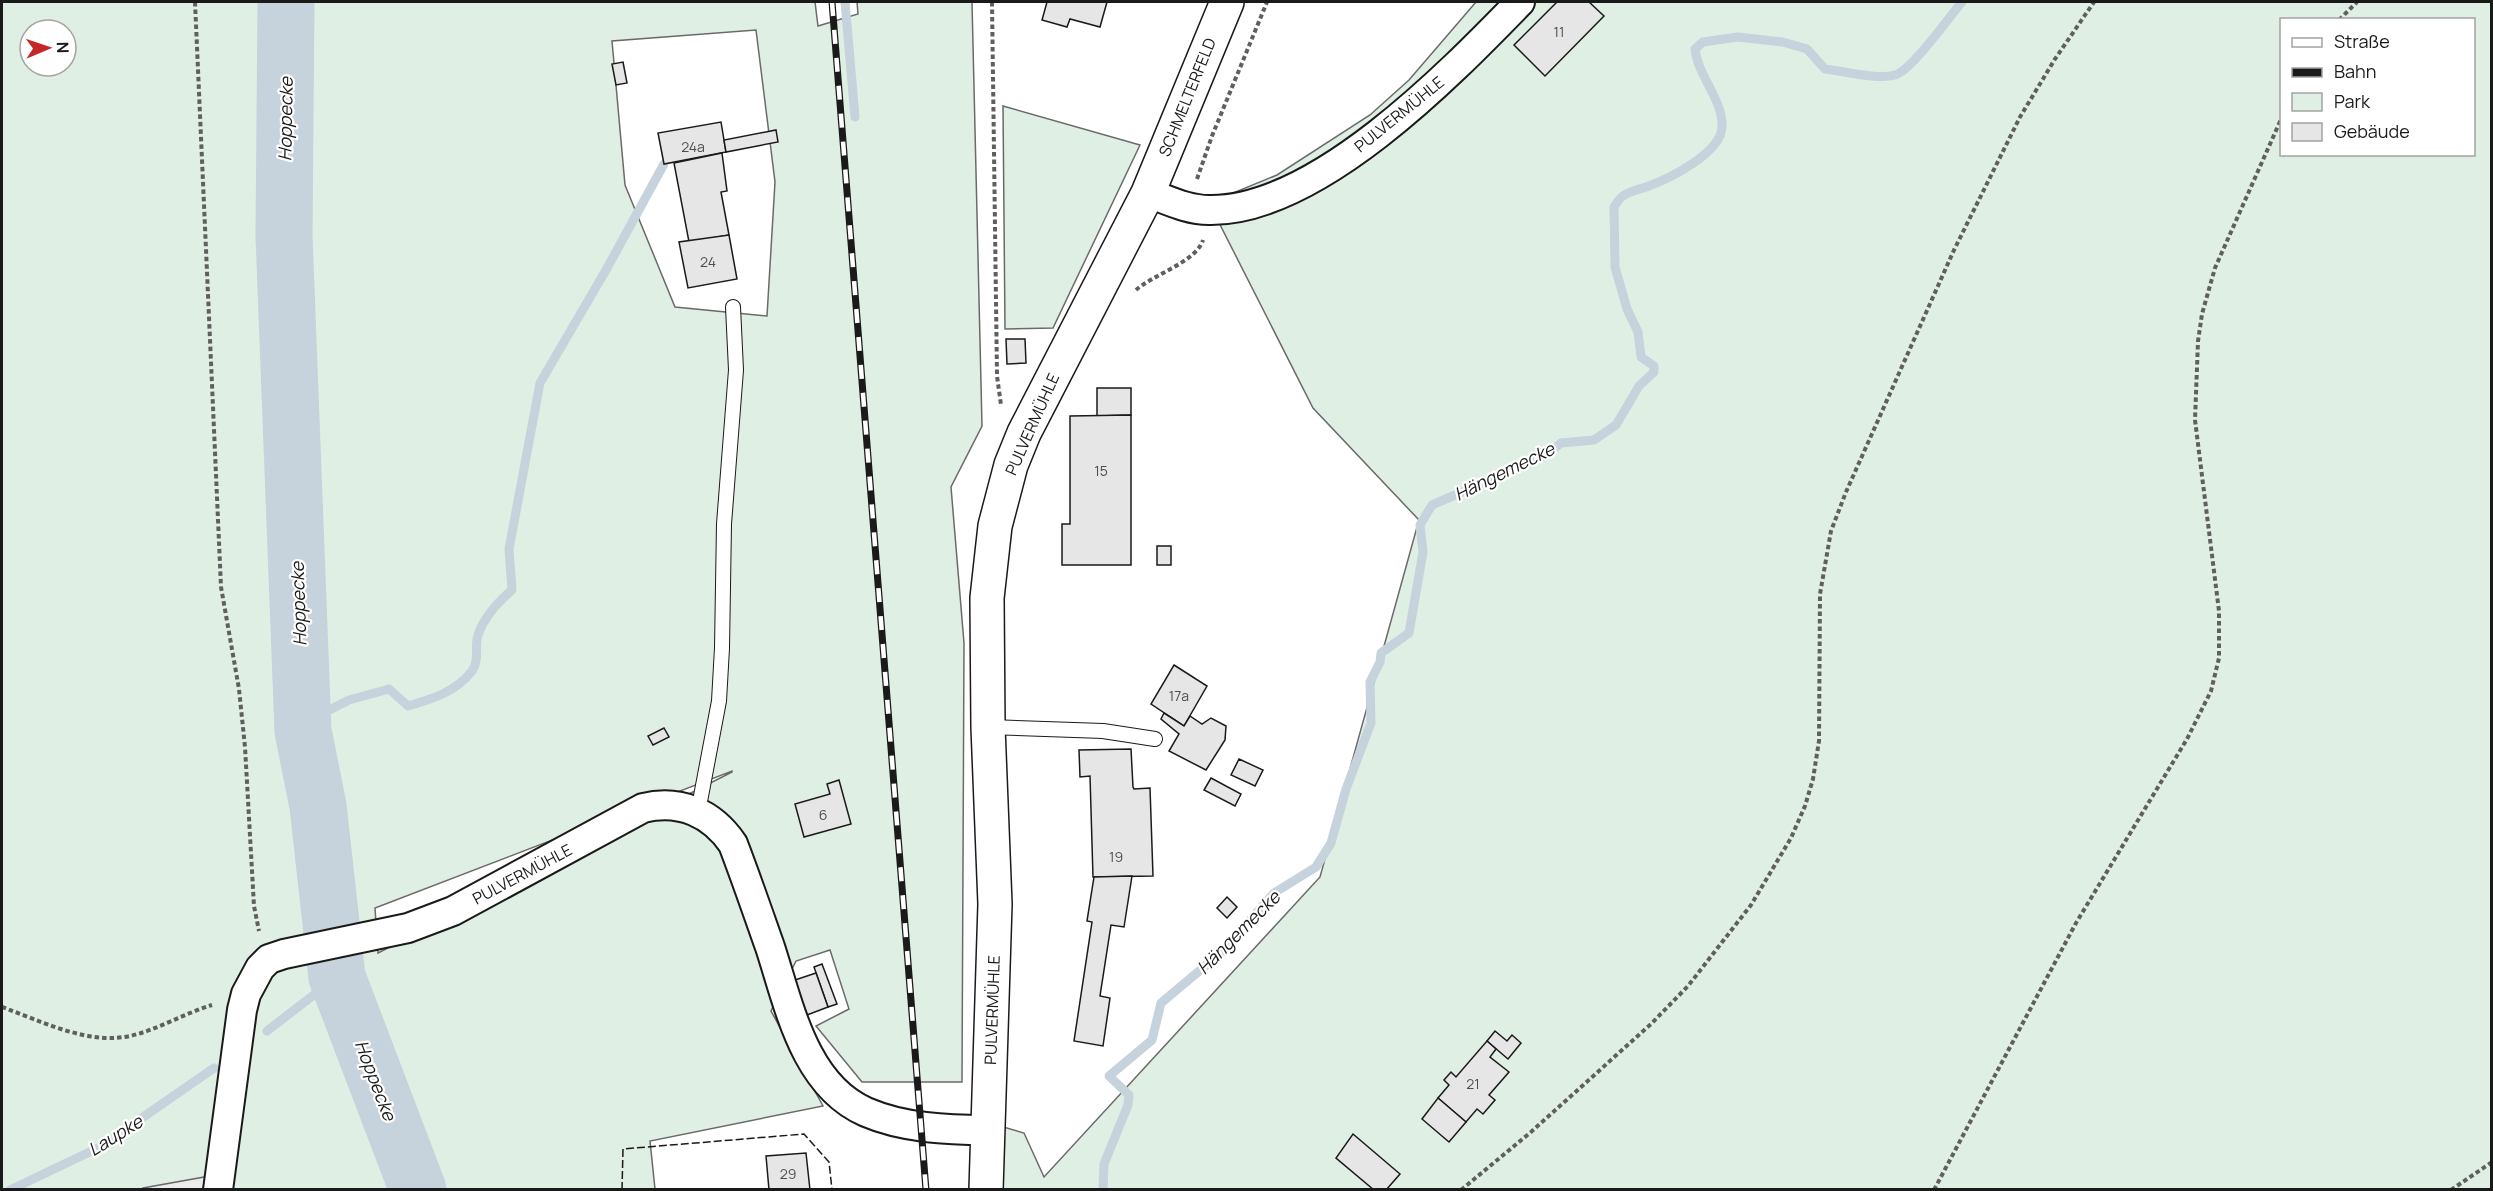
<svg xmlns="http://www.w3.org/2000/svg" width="2493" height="1191" font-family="Manrope,sans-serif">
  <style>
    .green { fill: #e0efe3; stroke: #6a6a6a; stroke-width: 1.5; fill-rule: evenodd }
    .parking { fill: #ededed; stroke: #6a6a6a; stroke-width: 1.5 }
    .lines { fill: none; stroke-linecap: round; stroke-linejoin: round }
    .stream { stroke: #c6d2dc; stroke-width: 9 }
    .river { stroke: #c6d2dc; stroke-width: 57 }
    .building { fill: #e6e6e6; stroke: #1a1a1a; stroke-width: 1.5 }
    .lane-casing { stroke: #1a1a1a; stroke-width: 16 }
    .street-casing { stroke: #1a1a1a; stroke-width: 32 }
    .secondary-casing { stroke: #1a1a1a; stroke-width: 36 }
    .path { stroke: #5f5f5f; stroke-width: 4; stroke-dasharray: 4.5 3; stroke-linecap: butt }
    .lane { stroke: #fff; stroke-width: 14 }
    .street { stroke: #fff; stroke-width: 28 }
    .secondary { stroke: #fff; stroke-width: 33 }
    .rail-casing { stroke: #1a1a1a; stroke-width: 7 }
    .rail { stroke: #fff; stroke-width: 4.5; stroke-dasharray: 14; stroke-linecap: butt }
    .fence { stroke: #1a1a1a; stroke-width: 1.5; stroke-dasharray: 8 3; stroke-linecap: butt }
    .labels { text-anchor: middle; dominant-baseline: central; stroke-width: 4.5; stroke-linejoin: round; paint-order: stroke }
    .number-label { font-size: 14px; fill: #4d4d4d }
    .street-label { font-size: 16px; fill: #1a1a1a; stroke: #fff }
    .water-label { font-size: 18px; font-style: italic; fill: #1a1a1a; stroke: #fff }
  </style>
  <rect width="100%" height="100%" fill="#fff"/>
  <g class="green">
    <path d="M2,2H815L818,26L858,14L857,2H972L982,426L951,487L964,643L962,1082H862L816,1026L849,1009L830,950L796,961L771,1011L823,1106L650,1141L655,1189L2,1190ZM30,30H66V66H30ZM756,30L775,182L767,316L675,307L625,185L612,41ZM732,771V772L378,953L375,908Z"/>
    <path d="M1476,2H2491V1189L1001,1190L1000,1126L1024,1133L1044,1177L1320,877L1419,520L1313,408L1209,203L1277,175L1370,115L1409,80ZM2282,20H2474V154H2282Z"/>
    <polygon points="1003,106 1140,145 1053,328 1005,329"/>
  </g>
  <polygon class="parking" points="210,1176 209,1189 140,1190 143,1188"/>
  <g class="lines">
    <g class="stream">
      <polyline points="845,2 855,117"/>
      <path d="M302,724L349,700L389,689L408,706C432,699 456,692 472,671C480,660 474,646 478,635C484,617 498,602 512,590L509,549L540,383L606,270L664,164"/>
      <polyline points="267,1031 337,977"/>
      <polyline points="10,1190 100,1147 214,1068"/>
      <path d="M1103,1190L1104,1164L1128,1105L1129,1095L1109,1076L1152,1040L1161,1003L1223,951L1274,893L1316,867L1331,843L1346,789L1371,723L1370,682L1380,662L1381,653L1409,633L1423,552L1420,525L1432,505L1545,456L1561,443L1594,440L1616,425L1639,386L1654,372V366L1641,357L1638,332L1627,309L1615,267L1614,207C1616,204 1619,199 1623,196C1629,191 1641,189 1649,186C1670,178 1721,153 1722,127C1723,99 1698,77 1695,49L1703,42L1738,37L1783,42L1807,49L1825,69C1843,71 1878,80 1895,75C1911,71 1949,17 1962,2"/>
    </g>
    <polyline class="river" points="286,2 284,236 303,731 318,806 337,977 418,1190"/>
  </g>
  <g class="building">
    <polygon points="1047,2 1107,2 1100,27 1070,19 1067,27 1042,20"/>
    <polygon points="1557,2 1589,2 1604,16 1545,76 1514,45"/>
    <polygon points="623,62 627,83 616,85 612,64"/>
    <polygon points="721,122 726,152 664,164 658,133"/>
    <polygon points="776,130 778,142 726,152 724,140"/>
    <polygon points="722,153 727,191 721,192 729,235 689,242 674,163"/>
    <polygon points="729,235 737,279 688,288 679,242"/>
    <polygon points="1006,339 1025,339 1026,363 1007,364"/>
    <polygon points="1097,388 1131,388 1131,415 1097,416"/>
    <polygon points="1131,415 1131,565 1062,565 1062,524 1070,524 1070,416"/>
    <rect x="1157" y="546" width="14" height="19"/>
    <polygon points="1174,665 1207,686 1184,726 1151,704"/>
    <polygon points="1164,713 1184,726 1190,716 1202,724 1211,718 1226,726 1225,740 1206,770 1169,751 1179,734 1161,719"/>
    <polygon points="664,728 669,737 653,745 648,736"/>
    <polygon points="1131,749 1133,787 1134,789 1150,788 1153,876 1093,877 1090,776 1080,777 1079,750"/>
    <polygon points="1239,759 1263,770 1255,786 1231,775"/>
    <polygon points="1211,778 1241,794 1235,806 1204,790"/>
    <polygon points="839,780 851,824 804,837 795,804 830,794 827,784"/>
    <polygon points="1132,876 1124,927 1111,925 1100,996 1110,998 1103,1046 1074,1041 1092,922 1087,921 1094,877"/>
    <polygon points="1227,897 1237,907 1227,918 1217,908"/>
    <polygon points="822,964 837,1004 828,1007 814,967"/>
    <polygon points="816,973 828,1007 807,1015 795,980"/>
    <polygon points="1495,1031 1507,1041 1512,1035 1521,1043 1508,1059 1487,1041"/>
    <polygon points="1487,1041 1496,1049 1490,1057 1509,1072 1489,1095 1495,1100 1483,1114 1477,1109 1466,1122 1438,1098 1449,1085 1444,1080 1451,1072 1456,1077"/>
    <polygon points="1438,1098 1466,1122 1449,1142 1422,1119"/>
    <polygon points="1353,1134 1400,1174 1386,1190 1374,1190 1336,1158"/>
    <polygon points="806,1153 810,1190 769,1190 766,1156"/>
  </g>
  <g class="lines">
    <defs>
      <g id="lane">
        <polyline points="988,727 1103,731 1155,739"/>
        <polyline points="698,812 719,701 722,648 724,524 736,370 733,307"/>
      </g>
      <g id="street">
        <path d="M1148,193C1168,200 1187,210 1209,210C1316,212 1450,74 1520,2"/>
        <path d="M218,1190L242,1010L246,994L260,968L269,959L284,954L408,928L453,911L643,808C680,799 712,813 733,844C746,878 758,913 770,947C789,1005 804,1085 866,1112C903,1128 947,1130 987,1130"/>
      </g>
      <polyline id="secondary" points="986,1190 995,904 988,727 987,598 995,526 1011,465 1024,433 1148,193 1227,2"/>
    </defs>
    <use href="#lane" class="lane-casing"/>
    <use href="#street" class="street-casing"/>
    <use href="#secondary" class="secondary-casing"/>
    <g class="path">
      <polyline points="195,2 221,587 239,689 245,747 254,906 259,931"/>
      <polyline points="992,2 997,376 1001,405"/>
      <polyline points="2339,20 2357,2"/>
      <polyline points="1197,179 1212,136 1267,2"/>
      <path d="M1136,290C1154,274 1196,262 1203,240"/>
      <path d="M2,1007C41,1021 87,1045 130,1036C157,1030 185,1013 212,1005"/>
      <polyline points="1461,1190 1531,1132 1651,1024 1688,986 1751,905 1791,838 1805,806 1813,779 1819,741 1820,594 1831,531 1846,492 1954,250 2020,117 2055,59 2094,2"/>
      <polyline points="1934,1190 2076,923 2187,739 2211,691 2219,658 2219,611 2195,420 2198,341 2202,314 2215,268 2282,117"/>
      <polyline points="2451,1190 2492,1162"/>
    </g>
    <use href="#lane" class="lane"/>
    <use href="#street" class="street"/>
    <use href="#secondary" class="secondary"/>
    <defs>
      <polyline id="rail" points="832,2 926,1190"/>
    </defs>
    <use href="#rail" class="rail-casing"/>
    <use href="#rail" class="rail"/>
    <polyline class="fence" points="622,1190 623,1149 804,1134 829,1162 832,1190"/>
  </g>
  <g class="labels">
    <g class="number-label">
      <text x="1559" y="31">11</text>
      <text x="693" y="146">24a</text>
      <text x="708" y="261">24</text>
      <text x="1101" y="470">15</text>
      <text x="1179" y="695">17a</text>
      <text x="823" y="814">6</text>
      <text x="1116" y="856">19</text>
      <text x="1473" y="1083">21</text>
      <text x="788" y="1173">29</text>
    </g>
    <g class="street-label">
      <text transform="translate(1187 97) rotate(-68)">SCHMELTERFELD</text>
      <text transform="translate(1399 114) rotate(-39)">PULVERMÜHLE</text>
      <text transform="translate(1032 424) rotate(-66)">PULVERMÜHLE</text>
      <text transform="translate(522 874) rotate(-28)">PULVERMÜHLE</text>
      <text transform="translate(992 1010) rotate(-88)">PULVERMÜHLE</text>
    </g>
    <g class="water-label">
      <text transform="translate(285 119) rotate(-89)">Hoppecke</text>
      <text transform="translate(1504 471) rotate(-26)">Hängemecke</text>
      <text transform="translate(298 604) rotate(-92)">Hoppecke</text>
      <text transform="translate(1238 932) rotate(-45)">Hängemecke</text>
      <text transform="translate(376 1080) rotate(69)">Hoppecke</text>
      <text transform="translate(115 1135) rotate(-32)">Laupke</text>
    </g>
  </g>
  <rect width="2493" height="1191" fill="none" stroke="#1a1a1a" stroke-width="6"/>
  <rect x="2280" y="18" width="195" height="138" fill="#ffffff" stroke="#a3a3a3" stroke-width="1.5"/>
  <rect x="2292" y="38" width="30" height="9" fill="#ffffff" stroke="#a3a3a3" stroke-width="1.5"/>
  <text x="2334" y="48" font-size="18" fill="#1a1a1a">Straße</text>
  <rect x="2292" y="68" width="30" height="9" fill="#1a1a1a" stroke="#a3a3a3" stroke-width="1.5"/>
  <text x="2334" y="78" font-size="18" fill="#1a1a1a">Bahn</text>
  <rect x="2292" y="93" width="30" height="18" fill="#e0efe3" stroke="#a3a3a3" stroke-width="1.5"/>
  <text x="2334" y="108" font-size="18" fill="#1a1a1a">Park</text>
  <rect x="2292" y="123" width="30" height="18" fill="#e6e6e6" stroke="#a3a3a3" stroke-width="1.5"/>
  <text x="2334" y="138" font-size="18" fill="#1a1a1a">Gebäude</text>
  <g transform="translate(48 48) rotate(88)"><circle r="28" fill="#ffffff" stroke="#a3a3a3" stroke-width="1.5"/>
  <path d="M0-4.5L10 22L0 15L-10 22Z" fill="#c62828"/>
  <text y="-9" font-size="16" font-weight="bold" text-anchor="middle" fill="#1a1a1a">N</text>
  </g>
</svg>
